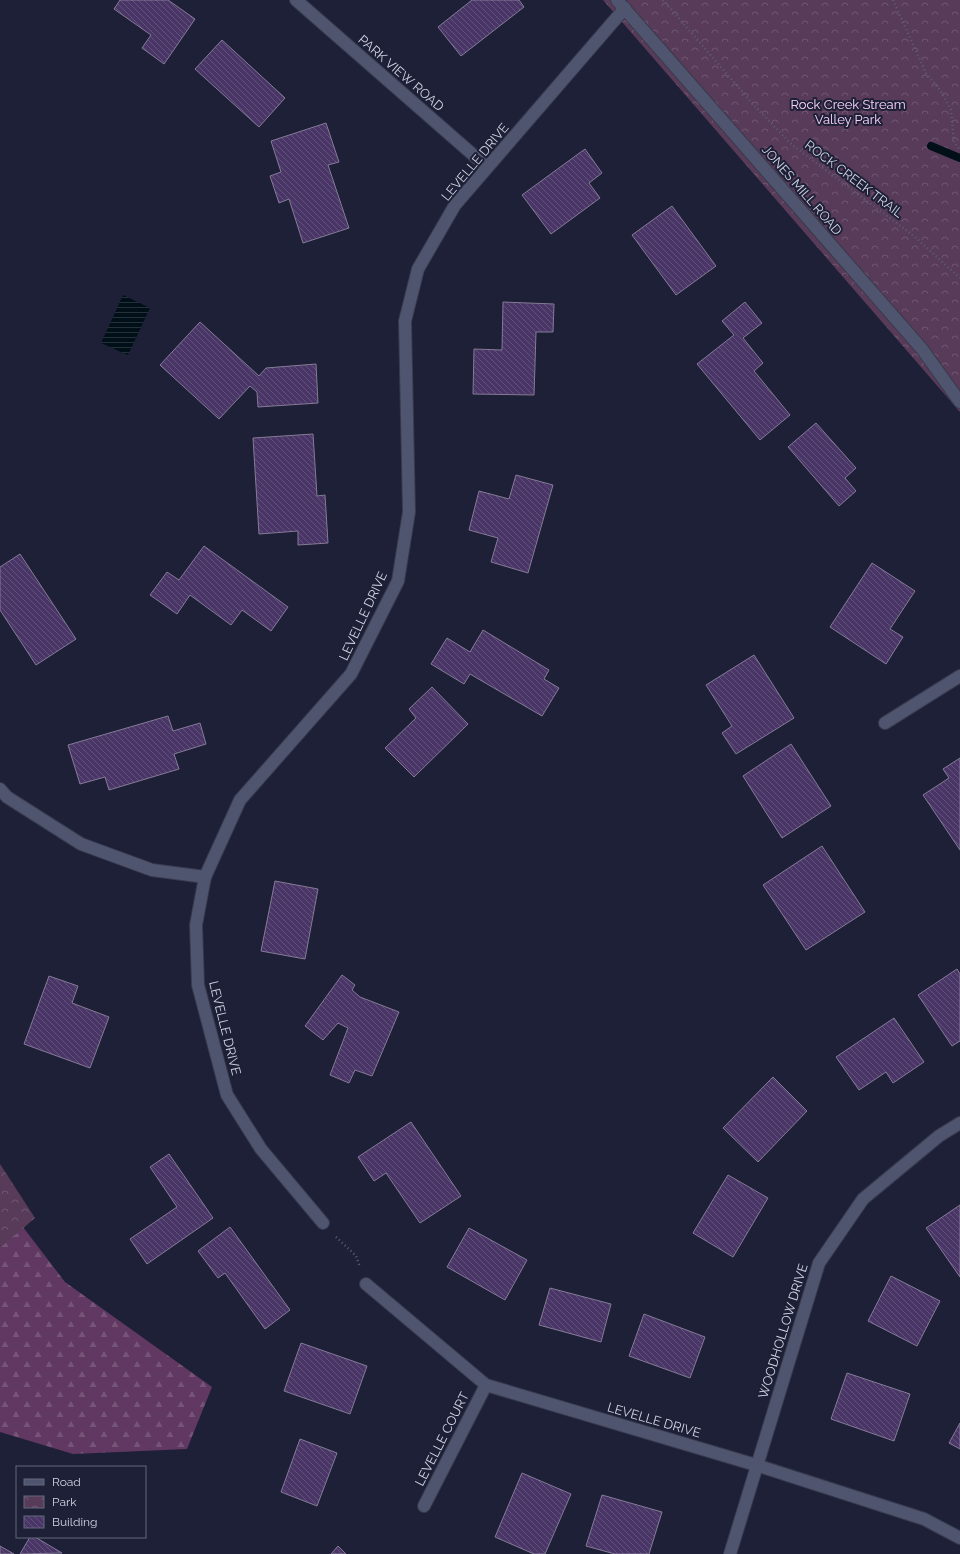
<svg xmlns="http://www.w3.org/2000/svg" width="960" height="1554" font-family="Raleway,sans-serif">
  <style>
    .forest { fill: url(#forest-firs) }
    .park { fill: url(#park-crowns) }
    .water { fill: url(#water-rules) }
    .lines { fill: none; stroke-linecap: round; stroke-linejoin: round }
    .stream { stroke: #000f18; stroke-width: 8 }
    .building { fill: url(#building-back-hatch); stroke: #857b97 }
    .minor-casing { stroke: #383a4d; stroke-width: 14 }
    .path { stroke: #5c5f73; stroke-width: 2.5; stroke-dasharray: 1 3; stroke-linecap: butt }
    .minor { stroke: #50556f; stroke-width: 12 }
    .labels { text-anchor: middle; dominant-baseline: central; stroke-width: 4; stroke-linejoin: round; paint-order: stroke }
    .street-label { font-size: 13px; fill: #d1d4e3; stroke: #1d2037 }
    .park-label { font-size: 13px; fill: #fcd4fc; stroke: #1d2037 }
  </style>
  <defs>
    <pattern id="forest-firs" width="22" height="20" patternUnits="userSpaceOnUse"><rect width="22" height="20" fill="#603861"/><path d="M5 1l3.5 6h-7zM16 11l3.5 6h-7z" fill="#765478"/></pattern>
    <pattern id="park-crowns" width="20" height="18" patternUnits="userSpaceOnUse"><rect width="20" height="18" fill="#583a59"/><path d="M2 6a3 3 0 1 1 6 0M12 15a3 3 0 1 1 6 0" fill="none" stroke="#6f5671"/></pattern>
    <pattern id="water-rules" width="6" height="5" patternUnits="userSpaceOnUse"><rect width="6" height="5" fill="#000f18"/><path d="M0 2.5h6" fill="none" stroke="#243139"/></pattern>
    <pattern id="building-back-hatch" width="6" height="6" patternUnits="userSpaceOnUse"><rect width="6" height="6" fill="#493566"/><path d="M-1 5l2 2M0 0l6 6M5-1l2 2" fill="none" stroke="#62517c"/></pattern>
  </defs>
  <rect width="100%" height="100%" fill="#1d2037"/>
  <polygon class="forest" points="0,1197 65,1282 212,1387 187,1449 73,1454 0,1432"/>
  <g class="park">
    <polygon points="603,0 960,0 960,412"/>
    <polygon points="0,1164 35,1218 0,1248"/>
  </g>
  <polygon class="water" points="123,295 150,308 128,355 101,343"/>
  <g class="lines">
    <polyline class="stream" points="931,146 960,158"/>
  </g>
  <g class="building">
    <polygon points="120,0 168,0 195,19 164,64 142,48 151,35 114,9"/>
    <polygon points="472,0 519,0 524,7 461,56 438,27"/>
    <polygon points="222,40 285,98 259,127 195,69"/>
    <polygon points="326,123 339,162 328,165 349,228 303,243 289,199 279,203 270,176 281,172 271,141"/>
    <polygon points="585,149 602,173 589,183 600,198 551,234 522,195"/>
    <polygon points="672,206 716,266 676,295 632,235"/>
    <polygon points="503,302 554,304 553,332 536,332 534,395 473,394 474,349 502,350"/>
    <polygon points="745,302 762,323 743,338 763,363 754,371 790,415 760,440 697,364 734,335 722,321"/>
    <polygon points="200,322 259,376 266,368 316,364 318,403 258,407 257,392 250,386 219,419 160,365"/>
    <polygon points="816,423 856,468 845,478 856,491 839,506 788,447"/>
    <polygon points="313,434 317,496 325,495 328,543 298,545 298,531 259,534 253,438"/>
    <polygon points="516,475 553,485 528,573 491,562 498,538 469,530 479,491 509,499"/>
    <polygon points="204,546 288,607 271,631 242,610 231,625 190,595 177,614 150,595 167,572 179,580"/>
    <polygon points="20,554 76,639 36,665 0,610 0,567"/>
    <polygon points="872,563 915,591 890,629 903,637 886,664 830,627"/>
    <polygon points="483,630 549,670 544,679 559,688 542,716 470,674 464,684 431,664 447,638 470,652"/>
    <polygon points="754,655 794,718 736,754 722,733 732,726 706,685"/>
    <polygon points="432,687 468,724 414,777 385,748 416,718 409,709"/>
    <polygon points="168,716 173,731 200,723 206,744 174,754 179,769 109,790 105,777 80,784 68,745"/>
    <polygon points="791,744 831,806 782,838 743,776"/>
    <polygon points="960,758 960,850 923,795 949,778 943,769"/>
    <polygon points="822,846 865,912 806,950 763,885"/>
    <polygon points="275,881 318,889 305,959 261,951"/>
    <polygon points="957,969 960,974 960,1041 952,1046 918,995"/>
    <polygon points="342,975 355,985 352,990 360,997 399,1012 372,1076 355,1070 349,1083 330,1075 348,1028 338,1023 323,1040 305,1026"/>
    <polygon points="49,976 78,986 72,1003 109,1017 90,1068 24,1044"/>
    <polygon points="894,1018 924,1062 893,1083 886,1072 859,1090 836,1057"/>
    <polygon points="773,1077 807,1111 758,1162 723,1128"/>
    <polygon points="411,1122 461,1196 420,1223 386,1173 374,1181 358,1157"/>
    <polygon points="169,1154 213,1218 147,1264 130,1239 177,1207 150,1167"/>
    <polygon points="728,1175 768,1198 733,1257 693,1233"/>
    <polygon points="960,1205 960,1277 926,1228"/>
    <polygon points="230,1227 290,1310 265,1329 225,1273 218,1278 198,1251"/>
    <polygon points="469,1228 527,1260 505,1300 447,1267"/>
    <polygon points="891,1276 940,1301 917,1346 868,1321"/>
    <polygon points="550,1288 611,1304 601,1342 539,1325"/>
    <polygon points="644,1314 705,1337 690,1378 629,1356"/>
    <polygon points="301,1343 367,1366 350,1414 284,1391"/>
    <polygon points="847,1373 910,1394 894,1441 831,1419"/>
    <polygon points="960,1423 960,1449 949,1443"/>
    <polygon points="300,1439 337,1453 317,1506 281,1492"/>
    <polygon points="522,1473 571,1494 545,1554 534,1554 495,1537"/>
    <polygon points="602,1495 662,1512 649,1554 615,1554 586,1546"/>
    <polygon points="30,1537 35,1537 62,1553 20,1554"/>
    <polygon points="0,1546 14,1554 0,1554"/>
    <polygon points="338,1546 346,1554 331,1554"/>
  </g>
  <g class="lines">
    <defs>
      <g id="minor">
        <polyline points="296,0 487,167"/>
        <polyline points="617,0 922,349 960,402"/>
        <polyline points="885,723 960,676"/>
        <polyline points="0,789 7,797 81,844 152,870 205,877"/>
        <polyline points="323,1223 261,1149 227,1095 198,985 196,925 205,877 240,800 351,674 398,581 409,512 405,321 418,269 455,205 625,8"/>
        <polyline points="366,1284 486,1385 756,1465 924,1519 960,1538"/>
        <polyline points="424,1506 486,1385"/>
        <polyline points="730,1554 819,1263 863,1199 939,1136 960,1123"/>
      </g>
    </defs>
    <use href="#minor" class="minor-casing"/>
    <g class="path">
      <polyline points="663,0 752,103 792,145 915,237 960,278"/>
      <polyline points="893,0 926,73 942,93 951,110 954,142 960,150"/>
      <polyline points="336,1237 356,1256 360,1267"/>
    </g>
    <use href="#minor" class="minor"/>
  </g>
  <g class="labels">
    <g class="street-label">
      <text transform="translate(401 73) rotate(41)">PARK VIEW ROAD</text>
      <text transform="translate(475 162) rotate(-50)">LEVELLE DRIVE</text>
      <text transform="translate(854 179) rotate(37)">ROCK CREEK TRAIL</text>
      <text transform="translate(802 190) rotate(49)">JONES MILL ROAD</text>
      <text transform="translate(363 616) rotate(-65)">LEVELLE DRIVE</text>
      <text transform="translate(225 1028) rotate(76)">LEVELLE DRIVE</text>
      <text transform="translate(783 1331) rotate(-73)">WOODHOLLOW DRIVE</text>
      <text transform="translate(654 1420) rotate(16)">LEVELLE DRIVE</text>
      <text transform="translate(442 1439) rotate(-63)">LEVELLE COURT</text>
    </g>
    <g class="park-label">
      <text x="848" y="104">Rock Creek Stream<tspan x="848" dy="15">Valley Park</tspan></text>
    </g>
  </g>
  <rect x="16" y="1466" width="130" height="72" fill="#1d2037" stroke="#65687c"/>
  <rect x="24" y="1479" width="20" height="6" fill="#50556f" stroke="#65687c"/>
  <text x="52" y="1486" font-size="12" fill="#d1d4e3">Road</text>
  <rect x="24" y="1496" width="20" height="12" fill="url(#park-crowns)" stroke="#65687c"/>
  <text x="52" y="1506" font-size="12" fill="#d1d4e3">Park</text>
  <rect x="24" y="1516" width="20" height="12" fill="url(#building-back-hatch)" stroke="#65687c"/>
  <text x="52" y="1526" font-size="12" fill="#d1d4e3">Building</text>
</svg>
